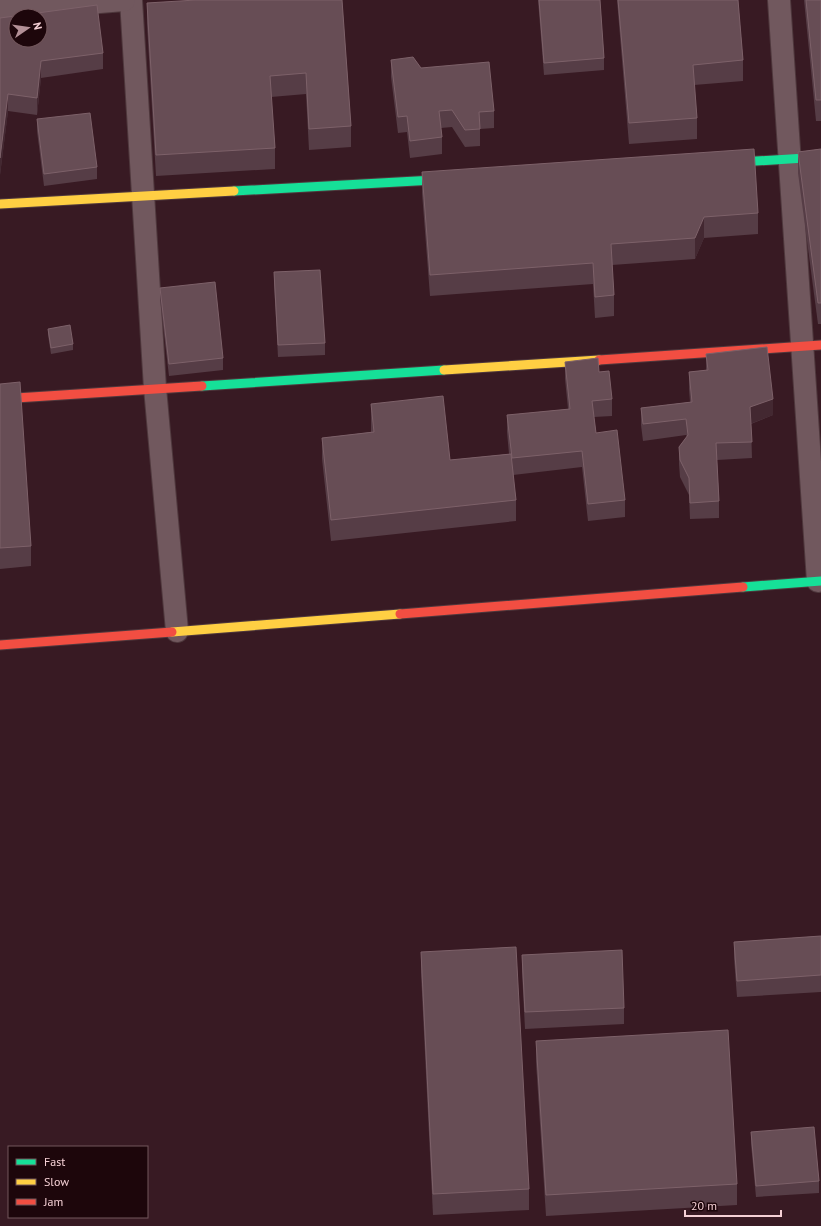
<svg xmlns="http://www.w3.org/2000/svg" width="821" height="1226" font-family="'PT Sans',sans-serif">
  <style>
    .lines { fill: none; stroke-linecap: round; stroke-linejoin: round }
    .street-casing { stroke: #4f383d; stroke-width: 24 }
    .fast-casing { stroke: #4f383d; stroke-width: 11 }
    .slow-casing { stroke: #4f383d; stroke-width: 11 }
    .jam-casing { stroke: #4f383d; stroke-width: 11 }
    .street { stroke: #71585e; stroke-width: 22 }
    .fast { stroke: #16e098; stroke-width: 9 }
    .slow { stroke: #ffcf43; stroke-width: 9 }
    .jam { stroke: #f24e42; stroke-width: 9 }
    .wall { fill: #563d46 }
    .shaded-wall { fill: #432831 }
    .building { fill: #674d55; stroke: #7d6169; fill-rule: evenodd }
  </style>
  <rect width="100%" height="100%" fill="#381a23"/>
  <g class="lines">
    <defs>
      <g id="street">
        <polyline points="131,0 155,388 177,631"/>
        <polyline points="779,0 818,581"/>
        <polyline points="0,10 124,0"/>
      </g>
      <g id="fast">
        <polyline points="724,163 821,157"/>
        <polyline points="234,191 452,179"/>
        <polyline points="202,386 444,370"/>
        <polyline points="743,587 821,581"/>
      </g>
      <g id="slow">
        <polyline points="0,204 234,191"/>
        <polyline points="444,370 599,360"/>
        <polyline points="172,632 400,614"/>
      </g>
      <g id="jam">
        <polyline points="599,360 821,345"/>
        <polyline points="0,399 202,386"/>
        <polyline points="400,614 743,587"/>
        <polyline points="0,645 172,632"/>
      </g>
    </defs>
    <use href="#street" class="street-casing"/>
    <use href="#fast" class="fast-casing"/>
    <use href="#slow" class="slow-casing"/>
    <use href="#jam" class="jam-casing"/>
    <use href="#street" class="street"/>
    <use href="#fast" class="fast"/>
    <use href="#slow" class="slow"/>
    <use href="#jam" class="jam"/>
  </g>
  <g class="wall">
    <polygon points="342,0 351,126 351,147 309,150 306,94 271,97 275,148 275,169 156,176 147,24 147,3"/>
    <polygon points="538,0 600,0 604,58 604,70 544,75"/>
    <polygon points="617,0 738,0 743,60 743,81 694,85 697,118 697,139 629,144"/>
    <polygon points="804,0 821,0 821,121 816,121"/>
    <polygon points="0,18 103,53 103,69 41,78 37,115 8,111 0,175"/>
    <polygon points="391,60 421,68 494,111 494,128 480,129 480,146 465,147 452,127 441,128 442,137 442,154 410,158 407,132 398,133 391,77"/>
    <polygon points="37,119 97,167 97,179 44,186 37,131"/>
    <polygon points="821,149 821,324 818,324 798,173 798,152"/>
    <polygon points="422,172 758,213 758,234 704,238 695,259 612,265 614,295 614,316 595,318 593,284 430,296 422,193"/>
    <polygon points="274,272 325,343 325,355 278,357 274,284"/>
    <polygon points="160,288 223,358 223,370 169,376 160,300"/>
    <polygon points="48,329 73,344 73,350 51,354 48,335"/>
    <polygon points="706,354 773,415 751,424 752,458 717,460 719,501 719,518 690,519 689,495 680,477 679,464 679,447 687,437 686,435 643,441 641,425 641,408 690,402 689,389 689,372 706,370"/>
    <polygon points="565,362 599,372 612,399 612,416 594,417 596,433 625,500 625,517 588,521 582,467 513,475 516,500 516,521 331,541 322,459 322,438 371,432 371,404 450,460 509,454 507,432 507,415 568,409 565,379"/>
    <polygon points="0,384 31,546 31,566 0,569"/>
    <polygon points="821,936 821,992 737,997 734,958 734,942"/>
    <polygon points="421,952 529,1189 529,1210 433,1215 421,973"/>
    <polygon points="522,955 624,1008 624,1024 525,1029 522,972"/>
    <polygon points="536,1041 737,1184 737,1205 546,1216 536,1062"/>
    <polygon points="751,1132 819,1181 819,1193 756,1197 751,1144"/>
  </g>
  <g class="shaded-wall">
    <polygon points="41,61 41,78 37,115 37,98"/>
    <polygon points="8,94 8,111 0,175 0,158"/>
    <polygon points="704,217 704,238 695,259 695,238"/>
    <polygon points="773,399 773,415 750,424 750,407"/>
  </g>
  <g class="building">
    <polygon points="196,0 342,0 351,126 309,129 306,73 270,76 275,148 156,155 147,3"/>
    <polygon points="539,0 600,0 604,58 544,63"/>
    <polygon points="618,0 738,0 743,60 693,65 697,118 629,123"/>
    <polygon points="806,0 821,0 821,100 816,100"/>
    <path d="M97,5L103,53L41,61L37,98L8,94L0,158V18ZM16,16H40V40H16Z"/>
    <polygon points="413,57 421,68 489,62 494,111 479,112 480,129 465,130 452,110 439,111 442,137 410,141 407,116 398,117 391,60"/>
    <polygon points="90,113 97,167 44,174 37,119"/>
    <polygon points="754,149 758,213 704,217 695,238 611,244 614,295 595,297 593,263 430,275 422,172"/>
    <polygon points="821,149 821,303 818,303 798,152"/>
    <polygon points="320,270 325,343 278,345 274,272"/>
    <polygon points="215,282 223,358 169,364 160,288"/>
    <polygon points="70,325 73,344 51,348 48,329"/>
    <polygon points="767,347 773,399 750,407 752,442 716,443 719,501 690,503 689,478 680,460 679,447 688,435 686,419 643,424 641,408 692,402 689,372 708,370 706,354"/>
    <polygon points="598,358 599,372 609,371 612,399 592,401 596,433 617,430 625,500 588,504 582,451 512,458 507,415 570,409 565,362"/>
    <polygon points="20,382 31,546 0,548 0,384"/>
    <polygon points="443,396 450,460 511,454 516,500 331,520 322,438 374,432 371,404"/>
    <polygon points="821,936 821,975 737,981 734,942"/>
    <polygon points="516,947 529,1189 433,1194 421,952"/>
    <polygon points="622,950 624,1008 525,1012 522,955"/>
    <polygon points="728,1030 737,1184 546,1195 536,1041"/>
    <polygon points="814,1127 819,1181 756,1186 751,1132"/>
  </g>
  <rect x="8" y="1146" width="140" height="72" fill="#1d060b" stroke="#73575c"/>
  <rect x="16" y="1159" width="20" height="6" fill="#16e098" stroke="#73575c"/>
  <text x="44" y="1166" font-size="12" fill="#f5d0d5">Fast</text>
  <rect x="16" y="1179" width="20" height="6" fill="#ffcf43" stroke="#73575c"/>
  <text x="44" y="1186" font-size="12" fill="#f5d0d5">Slow</text>
  <rect x="16" y="1199" width="20" height="6" fill="#f24e42" stroke="#73575c"/>
  <text x="44" y="1206" font-size="12" fill="#f5d0d5">Jam</text>
  <g transform="translate(28 28) rotate(77)"><circle r="19" fill="#1d060b" stroke="#73575c"/>
  <path d="M0-3L7 15L0 10L-7 15Z" fill="#b39097"/>
  <text y="-6" font-size="11" font-weight="bold" text-anchor="middle" fill="#f5d0d5">N</text>
  </g>
  <path d="M685 1210v6h96v-6" fill="none" stroke="#f5d0d5" stroke-width="2"/>
  <text x="691" y="1210" font-size="12" fill="#f5d0d5" stroke="#1d060b" stroke-width="3" paint-order="stroke">20 m</text>
</svg>
